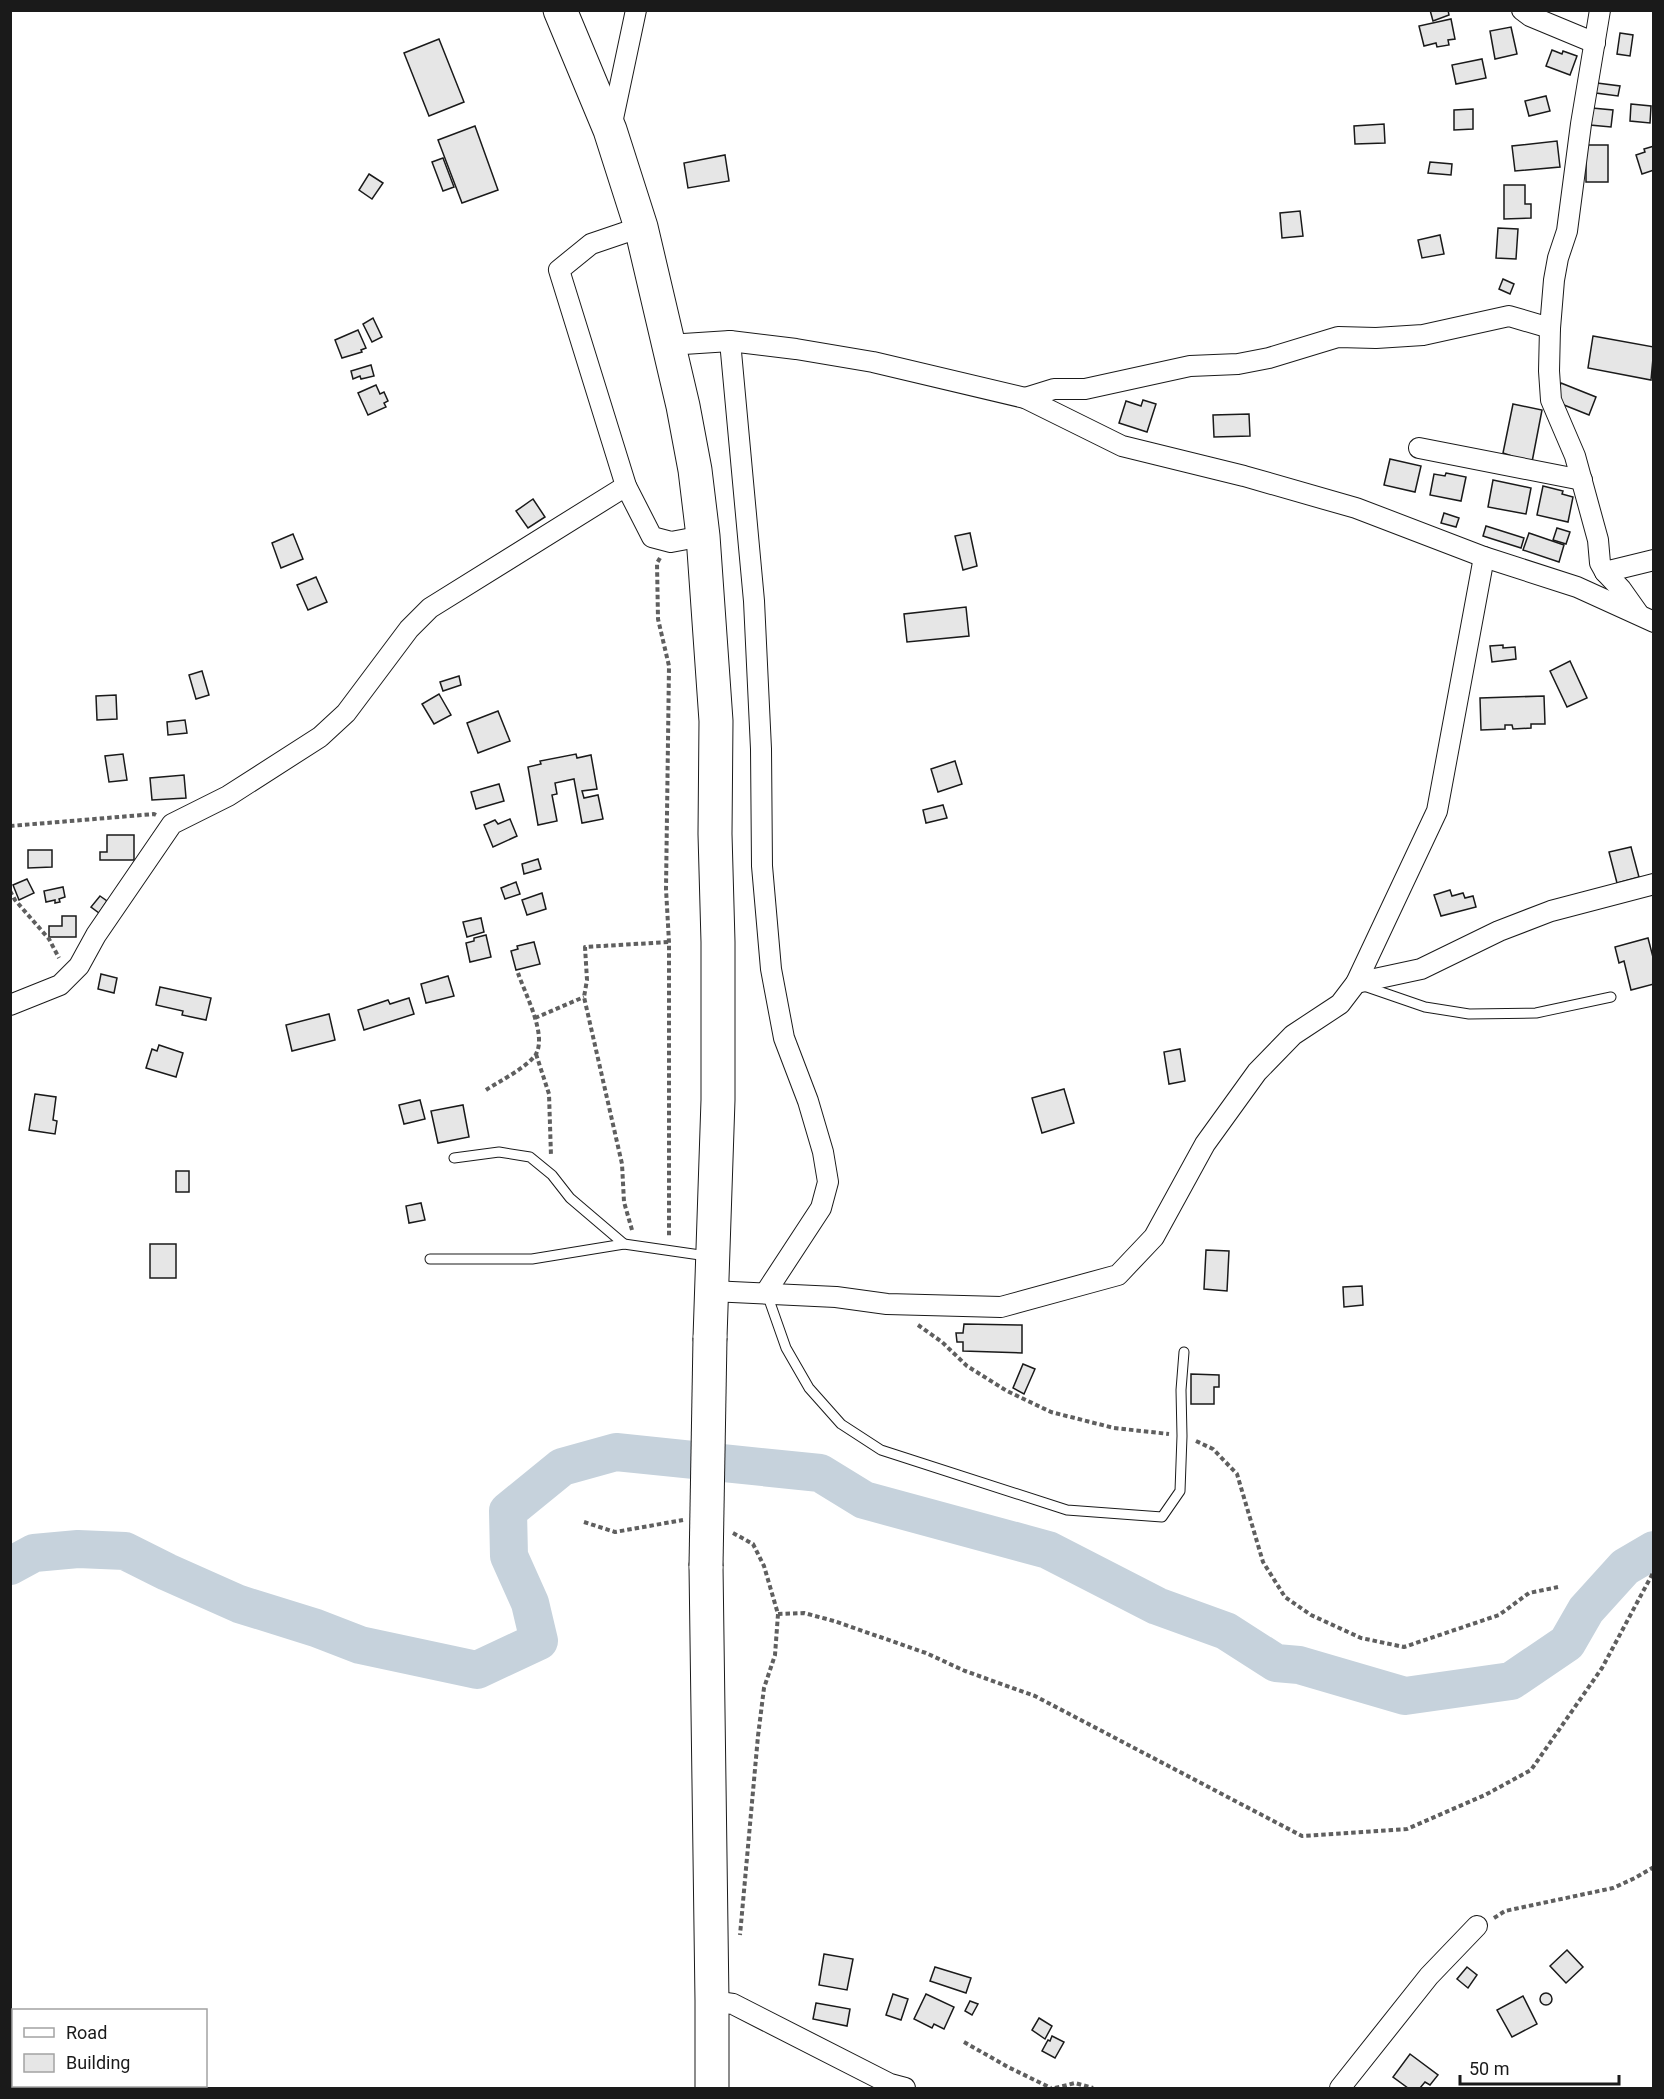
<svg xmlns="http://www.w3.org/2000/svg" width="1664" height="2099" font-family="Roboto,sans-serif">
  <style>
    .lines { fill: none; stroke-linecap: round; stroke-linejoin: round }
    .river { stroke: #c6d2dc; stroke-width: 38 }
    .building { fill: #e6e6e6; stroke: #1a1a1a; stroke-width: 1.5 }
    .lane-casing { stroke: #1a1a1a; stroke-width: 11 }
    .street-casing { stroke: #1a1a1a; stroke-width: 22 }
    .highway-casing { stroke: #1a1a1a; stroke-width: 35 }
    .path { stroke: #5f5f5f; stroke-width: 4; stroke-dasharray: 4.5 3; stroke-linecap: butt }
    .lane { stroke: #fff; stroke-width: 9 }
    .street { stroke: #fff; stroke-width: 20 }
    .highway { stroke: #fff; stroke-width: 33 }
    .highway-bridge-casing { stroke: #1a1a1a; stroke-width: 35; stroke-linecap: butt }
    .highway-bridge { stroke: #fff; stroke-width: 33 }
  </style>
  <rect width="100%" height="100%" fill="#fff"/>
  <g class="lines">
    <polyline class="river" points="10,1566 34,1553 78,1549 125,1551 167,1572 239,1604 316,1628 360,1645 477,1670 539,1641 530,1603 509,1556 508,1511 562,1467 616,1452 820,1473 864,1500 1048,1550 1157,1606 1226,1631 1276,1663 1299,1665 1405,1696 1511,1681 1567,1643 1586,1610 1625,1567 1654,1550"/>
  </g>
  <g class="building">
    <polygon points="1430,10 1448,10 1449,15 1433,21"/>
    <polygon points="1451,19 1455,39 1448,40 1449,45 1437,47 1436,43 1424,46 1419,26"/>
    <polygon points="1511,27 1517,54 1495,59 1490,31"/>
    <polygon points="1620,33 1633,35 1630,56 1617,54"/>
    <polygon points="439,39 464,102 429,116 404,53"/>
    <polygon points="1552,50 1562,54 1563,51 1577,56 1570,75 1546,66"/>
    <polygon points="1482,59 1486,78 1456,84 1452,65"/>
    <polygon points="1597,83 1620,86 1618,96 1596,93"/>
    <polygon points="1546,96 1550,111 1529,116 1525,101"/>
    <polygon points="1631,104 1651,106 1650,123 1630,121"/>
    <polygon points="1592,108 1613,110 1611,127 1590,125"/>
    <polygon points="1473,109 1473,129 1454,130 1454,110"/>
    <polygon points="1384,124 1385,143 1355,144 1354,126"/>
    <polygon points="475,126 498,190 462,203 438,140"/>
    <polygon points="1557,141 1560,167 1515,171 1512,146"/>
    <rect x="1586" y="145" width="22" height="37"/>
    <polygon points="1654,146 1654,170 1642,174 1636,155 1645,152 1644,149"/>
    <polygon points="725,155 729,181 688,188 684,163"/>
    <polygon points="443,158 454,187 443,191 432,162"/>
    <polygon points="1430,162 1452,164 1451,175 1428,173"/>
    <polygon points="369,174 383,183 372,199 359,190"/>
    <polygon points="1504,185 1525,185 1525,204 1531,204 1531,218 1504,219"/>
    <polygon points="1300,211 1303,236 1282,238 1280,213"/>
    <polygon points="1498,228 1518,229 1516,259 1496,258"/>
    <polygon points="1440,235 1444,254 1422,258 1418,240"/>
    <polygon points="1503,279 1514,284 1510,294 1499,289"/>
    <polygon points="373,318 382,337 372,342 363,324"/>
    <polygon points="358,330 366,348 361,350 362,352 342,358 335,340"/>
    <polygon points="1593,336 1654,347 1651,380 1588,368"/>
    <polygon points="371,365 374,376 361,379 360,376 353,379 351,371"/>
    <polygon points="1561,383 1596,397 1589,415 1554,401"/>
    <polygon points="376,385 380,394 384,392 388,401 384,403 386,407 368,415 358,393"/>
    <polygon points="1143,400 1156,404 1147,432 1119,423 1126,401 1141,406"/>
    <polygon points="1513,404 1542,410 1532,462 1512,458 1512,456 1503,453"/>
    <polygon points="1249,414 1250,436 1214,437 1213,415"/>
    <polygon points="1390,459 1421,466 1415,492 1384,485"/>
    <polygon points="1446,473 1466,477 1461,501 1430,495 1434,474 1445,476"/>
    <polygon points="1493,480 1531,488 1526,514 1488,507"/>
    <polygon points="1543,486 1563,491 1562,494 1573,497 1568,522 1537,515"/>
    <polygon points="533,499 545,517 528,528 516,511"/>
    <polygon points="1444,513 1459,518 1456,527 1441,523"/>
    <polygon points="1486,526 1524,538 1521,548 1483,536"/>
    <polygon points="1557,528 1570,532 1566,544 1553,540"/>
    <polygon points="970,533 977,566 963,570 955,536"/>
    <polygon points="1529,533 1564,545 1559,562 1523,550"/>
    <polygon points="293,534 303,559 281,568 272,543"/>
    <polygon points="316,577 327,602 308,610 297,585"/>
    <polygon points="966,607 969,636 907,642 904,614"/>
    <polygon points="1503,645 1503,648 1515,647 1516,659 1492,662 1490,646"/>
    <polygon points="1570,661 1587,698 1567,707 1550,671"/>
    <polygon points="202,671 209,695 196,699 189,675"/>
    <polygon points="459,676 461,685 443,691 440,682"/>
    <polygon points="439,694 451,715 434,724 422,704"/>
    <polygon points="116,695 117,719 97,720 96,696"/>
    <polygon points="1544,696 1545,724 1531,724 1531,728 1513,729 1512,725 1505,725 1505,729 1481,730 1480,698"/>
    <polygon points="498,711 510,741 478,753 467,723"/>
    <polygon points="185,720 187,733 168,735 167,722"/>
    <polygon points="123,754 127,780 109,782 105,756"/>
    <polygon points="576,754 577,758 591,755 597,789 582,791 584,798 598,795 603,819 582,823 574,779 555,783 557,794 552,795 557,821 538,825 528,767 541,764 540,761"/>
    <polygon points="955,761 962,784 938,792 931,769"/>
    <polygon points="184,775 186,798 152,800 150,778"/>
    <polygon points="499,784 504,801 476,809 471,792"/>
    <polygon points="943,805 947,818 926,823 923,810"/>
    <polygon points="510,819 517,836 493,847 484,825 495,820 498,824"/>
    <polygon points="107,835 134,835 134,860 100,860 100,852 107,852"/>
    <polygon points="1631,847 1639,877 1617,883 1609,852"/>
    <polygon points="28,850 52,850 52,867 28,868"/>
    <polygon points="538,859 541,869 524,874 522,864"/>
    <polygon points="27,879 34,893 19,900 13,885"/>
    <polygon points="516,882 520,894 505,899 501,888"/>
    <polygon points="63,887 65,897 59,899 60,902 55,903 55,900 46,902 44,891"/>
    <polygon points="1450,890 1452,896 1463,893 1465,898 1473,896 1476,907 1441,916 1434,895"/>
    <polygon points="542,893 546,909 527,915 522,900"/>
    <polygon points="100,896 107,901 99,913 91,907"/>
    <polygon points="62,916 76,916 76,937 49,937 49,926 62,926"/>
    <polygon points="481,918 484,932 467,937 463,922"/>
    <polygon points="486,935 491,957 470,962 466,943 474,941 474,938"/>
    <polygon points="1648,938 1654,961 1654,984 1631,990 1624,961 1619,963 1615,947"/>
    <polygon points="534,942 540,964 516,970 511,951 518,949 517,946"/>
    <polygon points="101,974 117,978 114,993 98,989"/>
    <polygon points="448,976 454,996 426,1003 421,984"/>
    <polygon points="160,987 211,998 206,1020 182,1015 183,1011 156,1005"/>
    <polygon points="409,998 414,1014 364,1030 358,1010 388,1000 390,1004"/>
    <polygon points="329,1014 335,1040 292,1051 286,1025"/>
    <polygon points="159,1045 183,1053 176,1077 146,1068 152,1049 157,1051"/>
    <polygon points="1180,1049 1185,1081 1169,1084 1164,1052"/>
    <polygon points="1064,1089 1074,1123 1042,1133 1032,1098"/>
    <polygon points="35,1094 56,1097 53,1120 57,1121 55,1134 29,1130"/>
    <polygon points="420,1100 425,1119 404,1124 399,1105"/>
    <polygon points="463,1105 469,1137 438,1143 431,1111"/>
    <rect x="176" y="1171" width="13" height="21"/>
    <polygon points="421,1203 425,1220 409,1223 406,1206"/>
    <rect x="150" y="1244" width="26" height="34"/>
    <polygon points="1206,1250 1229,1251 1227,1291 1204,1289"/>
    <polygon points="1362,1286 1363,1305 1344,1307 1343,1287"/>
    <polygon points="964,1324 1022,1325 1022,1353 963,1351 963,1342 957,1342 956,1333 963,1333"/>
    <polygon points="1023,1364 1035,1369 1024,1394 1013,1388"/>
    <polygon points="1191,1374 1219,1375 1219,1387 1214,1387 1214,1404 1191,1404"/>
    <polygon points="1567,1950 1583,1967 1566,1983 1550,1966"/>
    <polygon points="824,1954 853,1959 847,1990 819,1985"/>
    <polygon points="935,1967 971,1978 966,1993 930,1981"/>
    <polygon points="1467,1967 1477,1975 1468,1988 1457,1979"/>
    <circle cx="1546" cy="1999" r="6"/>
    <polygon points="893,1994 908,1999 901,2020 886,2015"/>
    <polygon points="926,1994 954,2007 944,2029 934,2024 932,2028 914,2019"/>
    <polygon points="1523,1996 1537,2024 1512,2037 1497,2010"/>
    <polygon points="970,2001 978,2004 972,2015 965,2011"/>
    <polygon points="816,2003 850,2009 847,2026 813,2019"/>
    <polygon points="1039,2018 1052,2026 1045,2039 1032,2030"/>
    <polygon points="1052,2036 1064,2042 1055,2058 1042,2051 1048,2040 1050,2041"/>
    <polygon points="1410,2054 1438,2075 1430,2085 1425,2082 1420,2088 1408,2088 1393,2077"/>
  </g>
  <g class="lines">
    <defs>
      <g id="lane">
        <polyline points="1364,986 1425,1007 1469,1014 1536,1013 1611,997"/>
        <polyline points="454,1158 499,1152 530,1157 552,1175 570,1198 624,1244"/>
        <polyline points="430,1259 532,1259 624,1244 707,1256"/>
        <polyline points="767,1294 786,1348 809,1388 841,1424 881,1450 1067,1510 1162,1517 1180,1491 1182,1436 1181,1390 1184,1352"/>
      </g>
      <g id="street">
        <polyline points="1522,10 1530,16 1595,43"/>
        <polyline points="611,128 636,10"/>
        <polyline points="641,227 591,244 559,270 626,486 652,537 671,542 703,536"/>
        <polyline points="1550,328 1549,371 1551,400 1575,456 1598,540 1600,563 1605,572 1621,589 1638,613"/>
        <polyline points="730,341 754,601 761,749 762,866 771,969 784,1038 808,1101 823,1152 828,1182 821,1208 766,1292"/>
        <polyline points="668,345 730,341 796,349 873,362 1025,398 1122,446 1244,476 1356,508 1484,557 1577,587 1654,622"/>
        <polyline points="1025,398 1054,389 1085,389 1190,366 1238,364 1269,358 1338,337 1376,338 1423,335 1509,316 1550,328 1554,280 1558,258 1567,231 1581,124 1600,10"/>
        <polyline points="1419,448 1582,480"/>
        <polyline points="1605,572 1654,560"/>
        <polyline points="1356,983 1421,969 1499,931 1551,911 1654,884"/>
        <polyline points="10,1005 60,985 79,966 96,935 172,824 228,796 320,737 346,713 409,629 430,608 626,486"/>
        <polyline points="711,1291 836,1297 887,1304 1001,1307 1118,1275 1154,1237 1205,1144 1257,1072 1293,1035 1340,1004 1356,983 1437,811 1484,557"/>
        <polyline points="712,2001 733,2004 890,2084 905,2088"/>
        <polyline points="1340,2088 1429,1976 1477,1926"/>
      </g>
      <g id="highway">
        <polyline points="560,10 610,130 641,227 683,406 695,470 703,536 716,721 715,834 718,942 718,1100 710,1338"/>
        <polyline points="706,1566 712,2001 712,2088"/>
      </g>
    </defs>
    <use href="#lane" class="lane-casing"/>
    <use href="#street" class="street-casing"/>
    <use href="#highway" class="highway-casing"/>
    <g class="path">
      <polyline points="660,558 657,563 658,619 669,666 666,889 669,942 669,1238"/>
      <polyline points="10,826 154,814 156,815"/>
      <polyline points="10,891 15,900 49,939 59,958"/>
      <polyline points="535,1018 584,997"/>
      <polyline points="536,1054 549,1094 551,1156"/>
      <path d="M486,1090C498,1082 528,1067 536,1054C547,1034 525,994 518,973"/>
      <polyline points="632,1230 624,1202 622,1164 584,997 587,980 585,947 669,942"/>
      <polyline points="918,1325 942,1342 967,1366 1007,1391 1051,1412 1114,1428 1169,1434"/>
      <polyline points="1196,1441 1213,1449 1237,1474 1263,1562 1285,1597 1311,1615 1361,1638 1404,1647 1499,1615 1529,1593 1558,1587"/>
      <polyline points="584,1522 615,1532 683,1520"/>
      <polyline points="733,1533 753,1544 764,1566 778,1614 775,1655 764,1688 758,1736 740,1935"/>
      <polyline points="778,1614 804,1613 834,1621 926,1653 965,1671 1035,1696 1302,1836 1407,1829 1485,1795 1531,1770 1602,1668 1654,1571"/>
      <polyline points="1494,1918 1505,1911 1613,1888 1635,1878 1654,1867"/>
      <polyline points="964,2042 1008,2067 1051,2088"/>
      <polyline points="1055,2088 1075,2083 1093,2088"/>
    </g>
    <use href="#lane" class="lane"/>
    <use href="#street" class="street"/>
    <use href="#highway" class="highway"/>
    <defs>
      <polyline id="highway-bridge" points="706,1566 710,1338"/>
    </defs>
    <use href="#highway-bridge" class="highway-bridge-casing"/>
    <use href="#highway-bridge" class="highway-bridge"/>
  </g>
  <rect width="1664" height="2099" fill="none" stroke="#1a1a1a" stroke-width="24"/>
  <rect x="12" y="2009" width="195" height="78" fill="#ffffff" stroke="#a3a3a3" stroke-width="1.5"/>
  <rect x="24" y="2028" width="30" height="9" fill="#ffffff" stroke="#a3a3a3" stroke-width="1.5"/>
  <text x="66" y="2039" font-size="18" fill="#1a1a1a">Road</text>
  <rect x="24" y="2054" width="30" height="18" fill="#e6e6e6" stroke="#a3a3a3" stroke-width="1.5"/>
  <text x="66" y="2069" font-size="18" fill="#1a1a1a">Building</text>
  <path d="M1460 2075v9h159v-9" fill="none" stroke="#1a1a1a" stroke-width="3"/>
  <text x="1469" y="2075" font-size="18" fill="#1a1a1a" stroke="#ffffff" stroke-width="4.5" paint-order="stroke">50 m</text>
</svg>
